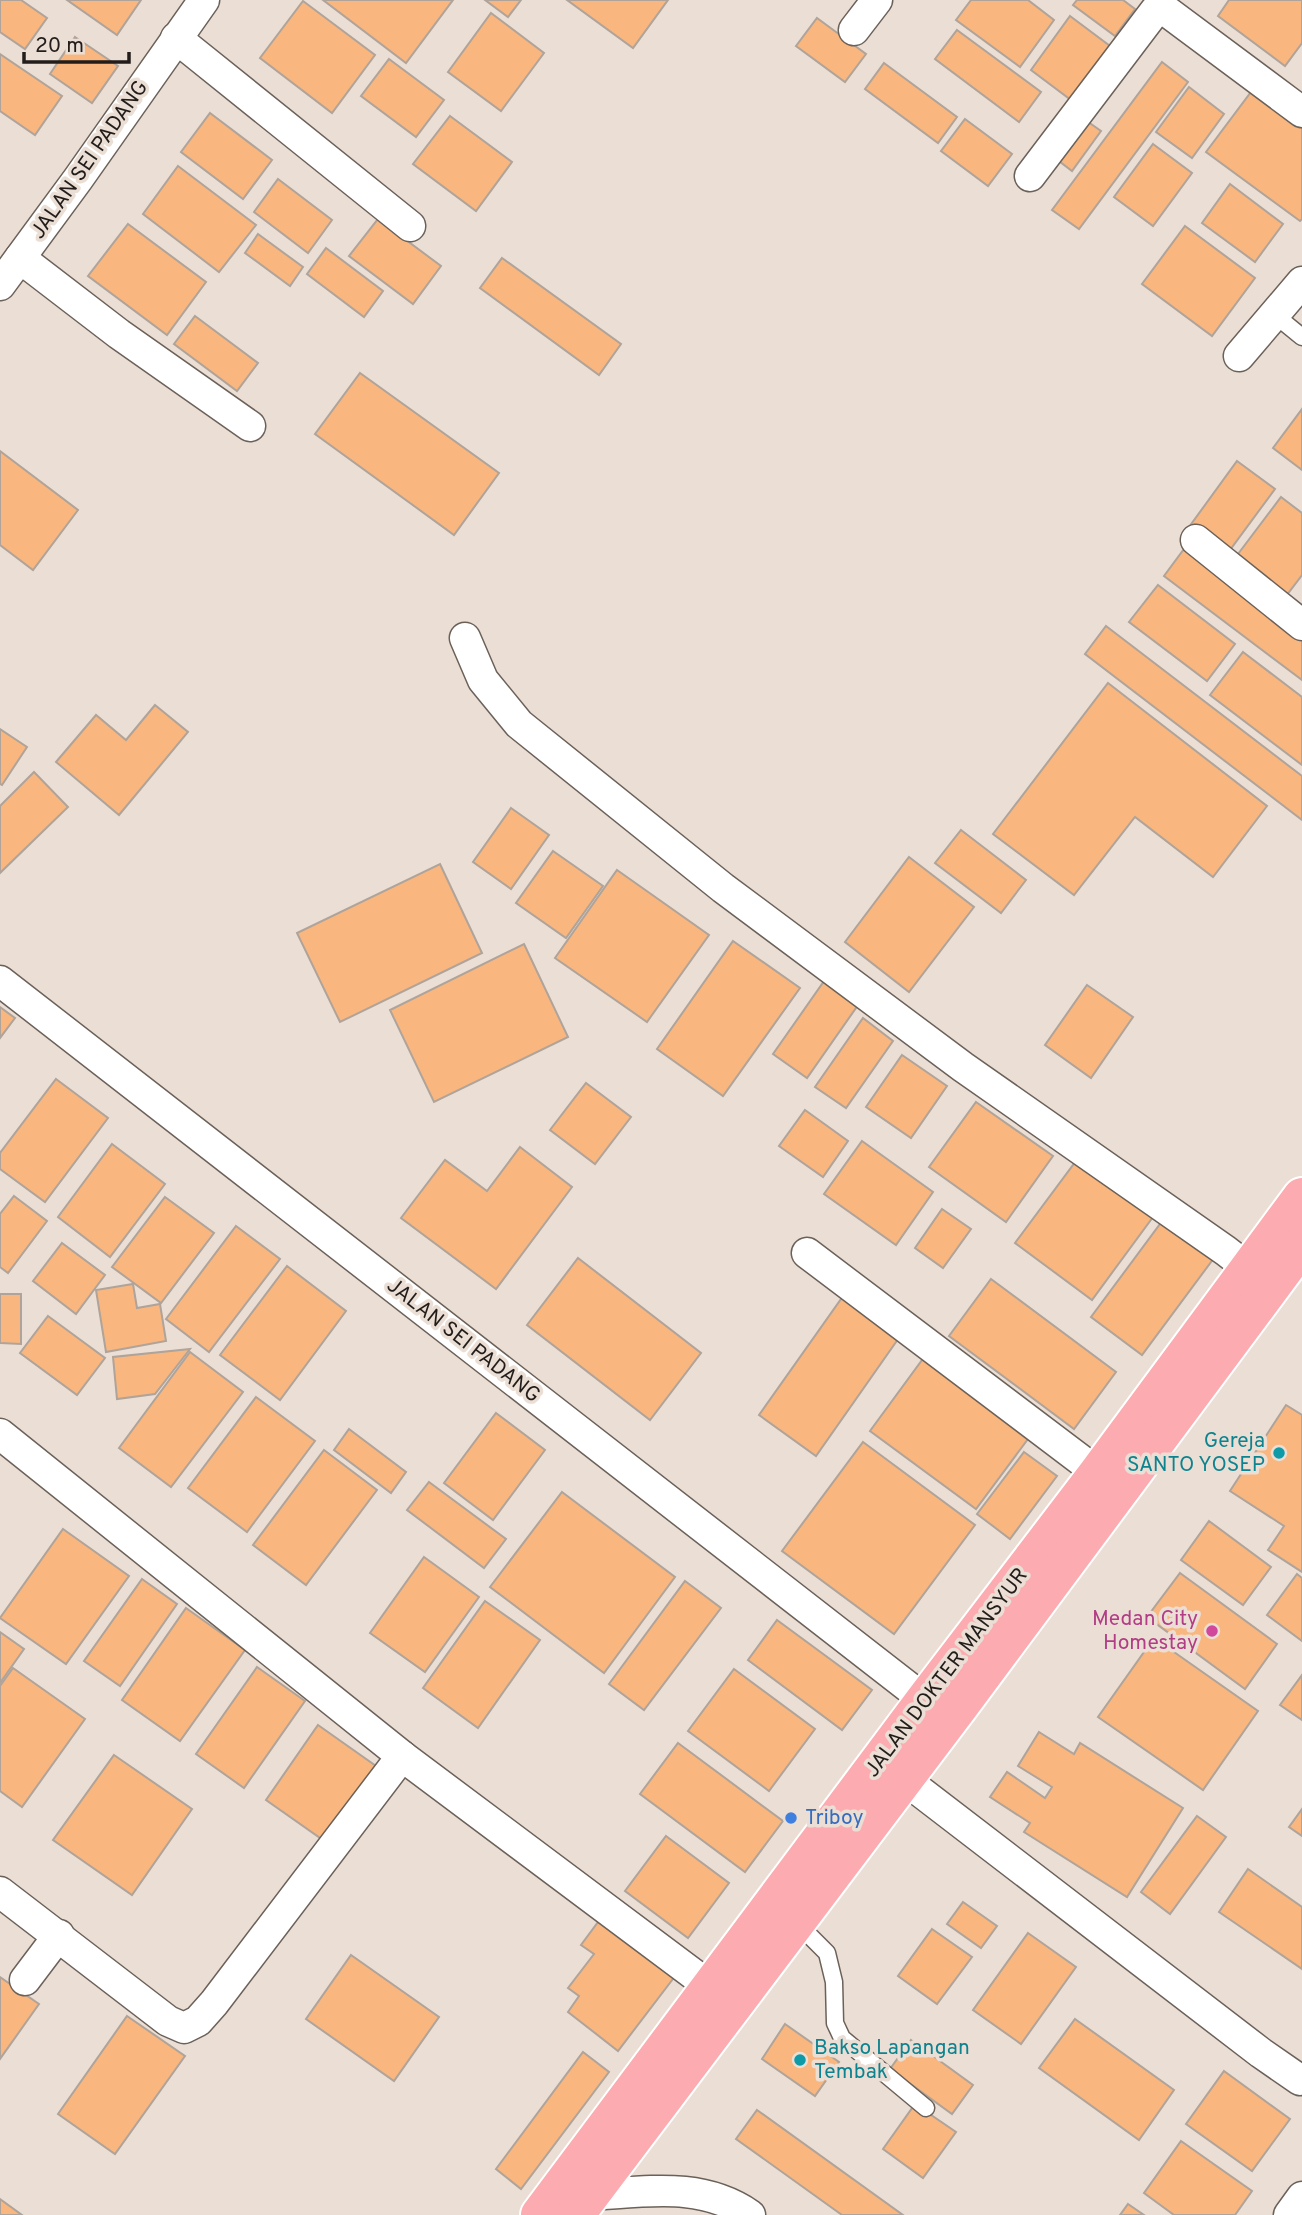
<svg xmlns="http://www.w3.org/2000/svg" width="1302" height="2215" font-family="Overpass,sans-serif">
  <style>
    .building { fill: #f9b77f; stroke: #afa39a; stroke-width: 2 }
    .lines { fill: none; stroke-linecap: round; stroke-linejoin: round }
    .service-casing { stroke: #6b6159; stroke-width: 19 }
    .minor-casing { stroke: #6b6159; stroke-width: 33 }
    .primary-casing { stroke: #fff; stroke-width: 42 }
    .service { stroke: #fff; stroke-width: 16 }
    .minor { stroke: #fff; stroke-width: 30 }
    .primary { stroke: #fcabb0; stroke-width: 38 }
    .culture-dot { fill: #0f9aa8; stroke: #ebdfd5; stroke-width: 2.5 }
    .hotel-dot { fill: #d1479c; stroke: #ebdfd5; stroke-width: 2.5 }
    .shop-dot { fill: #3f7fe0; stroke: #ebdfd5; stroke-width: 2.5 }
    .labels { text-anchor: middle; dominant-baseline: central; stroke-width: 7; stroke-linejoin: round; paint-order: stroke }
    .street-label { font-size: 21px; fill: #221d1a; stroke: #ebdfd5 }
    .culture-label { font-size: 21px; fill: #0d838f; stroke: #ebdfd5; text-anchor: end }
    .hotel-label { font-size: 21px; fill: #b23c85; stroke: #ebdfd5; text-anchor: end }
    .shop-label { font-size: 21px; fill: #366cbe; stroke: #ebdfd5; text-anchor: start }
  </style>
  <rect width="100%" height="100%" fill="#ebdfd5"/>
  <g class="building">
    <polygon points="0,0 21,0 47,18 25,49 0,32"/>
    <polygon points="67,0 141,0 117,35"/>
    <polygon points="323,0 453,0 406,63"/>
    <polygon points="485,0 521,0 508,17"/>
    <polygon points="567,0 668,0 633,48"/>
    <polygon points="971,0 1028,0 1054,20 1020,67 956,20"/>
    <polygon points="1077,0 1123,0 1135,9 1115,36 1073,5"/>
    <polygon points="1229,0 1302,0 1302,43 1285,66 1218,16"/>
    <polygon points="303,1 375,55 332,113 260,58"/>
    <polygon points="491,13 544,53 501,111 448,72"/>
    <polygon points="1070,16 1110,46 1071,100 1031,70"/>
    <polygon points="817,18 866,54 845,82 796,46"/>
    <polygon points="957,30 1041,92 1019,122 935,59"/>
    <polygon points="75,37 118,66 92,103 50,74"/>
    <polygon points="0,54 62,96 35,135 0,111"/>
    <polygon points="389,59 444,100 416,137 361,96"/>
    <polygon points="1162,62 1188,82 1079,229 1052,210"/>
    <polygon points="884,63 957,117 938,143 865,89"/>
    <polygon points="1189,87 1224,114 1192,158 1156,132"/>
    <polygon points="1254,88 1302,124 1302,219 1300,221 1206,152"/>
    <polygon points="210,113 272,160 243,199 181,152"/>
    <polygon points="450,116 512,162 476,211 413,164"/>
    <polygon points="965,119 1012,154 988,186 941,151"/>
    <polygon points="1084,119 1101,131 1072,171 1055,158"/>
    <polygon points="1153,144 1192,173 1153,226 1114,197"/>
    <polygon points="178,166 256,225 219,272 143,214"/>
    <polygon points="278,179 332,220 308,253 254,212"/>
    <polygon points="1230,184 1283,224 1255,262 1202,223"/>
    <polygon points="378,219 441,266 413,304 349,256"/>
    <polygon points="128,224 206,282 167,335 88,276"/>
    <polygon points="1185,226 1255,278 1212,336 1142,284"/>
    <polygon points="258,234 303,267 290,286 245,253"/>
    <polygon points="326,248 383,291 364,317 307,274"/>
    <polygon points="502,258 621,344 599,375 480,288"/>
    <polygon points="195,316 258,363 237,391 174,344"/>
    <polygon points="360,373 499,473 454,535 315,434"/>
    <polygon points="1302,409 1302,470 1273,448"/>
    <polygon points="0,451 78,510 33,570 0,545"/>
    <polygon points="1237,461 1275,489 1227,554 1189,527"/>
    <polygon points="1281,497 1302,513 1302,575 1283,600 1232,562"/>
    <polygon points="1184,549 1302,638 1302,680 1164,576"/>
    <polygon points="1158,585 1235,644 1207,681 1129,622"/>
    <polygon points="1106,626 1302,776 1302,820 1085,654"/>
    <polygon points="1243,652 1302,697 1302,765 1210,695"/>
    <polygon points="1108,683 1267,806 1213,877 1135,817 1074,895 993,834"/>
    <polygon points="155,705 188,732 119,815 56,762 96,715 126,740"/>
    <polygon points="0,729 27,747 2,785 0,784"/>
    <polygon points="34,772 68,807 0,873 0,806"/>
    <polygon points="511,808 549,835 511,889 473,862"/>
    <polygon points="961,830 1026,880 1001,913 935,863"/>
    <polygon points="553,851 603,886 566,938 516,903"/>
    <polygon points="909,857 974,907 909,992 845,942"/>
    <polygon points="440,864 482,953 340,1022 297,933"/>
    <polygon points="617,870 709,935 647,1022 555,958"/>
    <polygon points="733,941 800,988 723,1096 657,1049"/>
    <polygon points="524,944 568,1037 434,1102 390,1010"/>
    <polygon points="829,974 863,998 807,1078 773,1054"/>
    <polygon points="1087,985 1133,1017 1091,1078 1045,1045"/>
    <polygon points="0,1007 15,1018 0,1038"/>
    <polygon points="863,1018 893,1041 846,1108 815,1087"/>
    <polygon points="902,1055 947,1086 911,1138 866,1107"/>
    <polygon points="56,1079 108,1118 45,1202 0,1169 0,1153"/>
    <polygon points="586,1083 631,1117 595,1164 550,1130"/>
    <polygon points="976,1102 1053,1156 1006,1222 929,1167"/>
    <polygon points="805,1110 848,1141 823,1177 779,1146"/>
    <polygon points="862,1141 933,1192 896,1245 824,1194"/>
    <polygon points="112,1144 165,1184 110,1257 58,1217"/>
    <polygon points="520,1147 572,1187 496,1289 401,1218 445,1160 487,1191"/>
    <polygon points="1076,1161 1153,1217 1092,1300 1015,1243"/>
    <polygon points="14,1196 47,1221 8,1273 0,1267 0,1214"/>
    <polygon points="165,1197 214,1233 161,1303 112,1267"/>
    <polygon points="942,1209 971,1229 943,1268 915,1248"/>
    <polygon points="1163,1220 1214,1258 1142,1355 1091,1317"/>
    <polygon points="236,1226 280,1259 209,1352 166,1319"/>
    <polygon points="62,1243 105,1275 76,1314 33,1281"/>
    <polygon points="578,1258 701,1353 650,1420 527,1325"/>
    <polygon points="287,1266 346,1311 280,1400 220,1355"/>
    <polygon points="991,1279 1116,1372 1074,1429 949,1336"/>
    <polygon points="133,1284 137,1308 160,1304 166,1341 106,1352 96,1290"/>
    <polygon points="846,1292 903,1332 816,1456 759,1415"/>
    <polygon points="0,1294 21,1294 21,1344 0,1343"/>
    <polygon points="48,1316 105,1358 77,1395 20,1353"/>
    <polygon points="190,1349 155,1394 117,1399 113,1357"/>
    <polygon points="190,1352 243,1392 171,1487 119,1448"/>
    <polygon points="925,1356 1031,1435 976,1509 870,1431"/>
    <polygon points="256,1397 315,1441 247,1532 188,1488"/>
    <polygon points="1286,1405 1302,1415 1302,1572 1268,1550 1284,1526 1230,1491"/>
    <polygon points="496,1413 545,1450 493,1520 444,1483"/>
    <polygon points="349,1429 406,1472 391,1493 334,1450"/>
    <polygon points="863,1442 975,1525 894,1634 782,1551"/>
    <polygon points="324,1450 377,1490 306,1585 253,1545"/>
    <polygon points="1024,1452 1057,1476 1010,1539 977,1514"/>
    <polygon points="429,1482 506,1539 484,1568 407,1510"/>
    <polygon points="562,1492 675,1577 604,1673 490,1587"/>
    <polygon points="1209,1521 1271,1567 1243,1605 1181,1560"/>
    <polygon points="63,1529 129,1576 66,1664 0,1618"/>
    <polygon points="424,1557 479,1597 425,1672 370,1633"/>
    <polygon points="1180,1573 1277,1644 1245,1689 1147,1617"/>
    <polygon points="1297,1574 1302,1578 1302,1641 1267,1615"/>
    <polygon points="142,1579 177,1604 120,1686 84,1661"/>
    <polygon points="685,1581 721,1608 644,1710 609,1684"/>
    <polygon points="485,1601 540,1640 478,1728 423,1688"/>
    <polygon points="186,1608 245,1650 180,1741 122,1700"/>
    <polygon points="777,1620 872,1690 842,1730 748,1660"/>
    <polygon points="0,1632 24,1649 0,1683"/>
    <polygon points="1154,1638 1258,1711 1203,1790 1098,1717"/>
    <polygon points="257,1667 305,1701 244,1788 196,1754"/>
    <polygon points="13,1668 85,1719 22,1807 0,1791 0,1686"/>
    <polygon points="734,1669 815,1729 769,1791 688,1731"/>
    <polygon points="1302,1675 1302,1720 1280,1705"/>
    <polygon points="318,1725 376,1766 323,1840 266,1800"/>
    <polygon points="1039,1732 1074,1754 1080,1743 1183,1808 1127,1897 1024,1832 1030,1823 990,1797 1007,1772 1045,1798 1052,1787 1018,1766"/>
    <polygon points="678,1743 783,1821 745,1872 640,1794"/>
    <polygon points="114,1755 192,1809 132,1895 53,1840"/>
    <polygon points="1302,1809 1302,1836 1289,1827"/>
    <polygon points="1197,1816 1226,1837 1170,1914 1141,1892"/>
    <polygon points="666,1836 729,1883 688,1938 625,1891"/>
    <polygon points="1248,1869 1302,1907 1302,1969 1219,1912"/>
    <polygon points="963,1902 997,1926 981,1948 947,1924"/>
    <polygon points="604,1914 679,1971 618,2051 568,2012 579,1996 568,1988 594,1954 581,1945"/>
    <polygon points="932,1929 972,1957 937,2004 898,1976"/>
    <polygon points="1028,1933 1076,1967 1021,2044 973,2010"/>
    <polygon points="351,1955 439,2017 394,2081 306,2019"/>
    <polygon points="0,1977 39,2004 0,2059"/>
    <polygon points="127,2016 185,2056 115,2154 58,2114"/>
    <polygon points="1075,2019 1174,2090 1139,2140 1039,2068"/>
    <polygon points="785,2024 839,2062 815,2096 762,2059"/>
    <polygon points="911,2040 973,2085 952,2114 890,2069"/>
    <polygon points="583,2052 609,2072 521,2189 496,2169"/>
    <polygon points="1224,2071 1290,2119 1252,2171 1186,2124"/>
    <polygon points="915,2104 956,2132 923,2178 883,2149"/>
    <polygon points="757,2110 903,2215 842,2215 736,2139"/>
    <polygon points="1181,2141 1252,2191 1235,2215 1174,2215 1144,2193"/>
    <polygon points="0,2199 22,2215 0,2215"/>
    <polygon points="1128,2204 1144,2215 1120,2215"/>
  </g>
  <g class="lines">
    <defs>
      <g id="service">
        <polyline points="1275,315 1302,337"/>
        <polyline points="796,1922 827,1953 834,1982 835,2023 842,2038 926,2108"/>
      </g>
      <g id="minor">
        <polyline points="854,30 877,0"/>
        <polyline points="176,38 410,226"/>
        <polyline points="1030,176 1155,11 1165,10 1302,112"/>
        <polyline points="20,258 119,334 250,426"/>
        <polyline points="0,285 78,179 204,0"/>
        <polyline points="1239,356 1302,282"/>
        <polyline points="1196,540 1302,625"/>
        <polyline points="465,638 483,680 519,724 723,888 963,1067 1226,1251 1266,1282"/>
        <polyline points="0,981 925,1700"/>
        <polyline points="807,1253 1098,1473"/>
        <polyline points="0,1434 402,1756 712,1988"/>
        <polyline points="904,1779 1261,2053 1300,2080"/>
        <polyline points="0,1892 168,2021 184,2028 198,2021 214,2003 402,1756"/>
        <polyline points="25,1980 59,1935"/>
        <path d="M590,2195C646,2192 701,2181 750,2215"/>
        <polyline points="1289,2215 1302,2197"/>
      </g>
      <g id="primary">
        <polyline points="540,2215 925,1700 1098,1473 1302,1197"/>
        <polyline points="575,2215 960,1705 1302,1245"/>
      </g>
    </defs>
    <use href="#service" class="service-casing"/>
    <use href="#minor" class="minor-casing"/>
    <use href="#primary" class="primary-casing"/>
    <use href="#service" class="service"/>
    <use href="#minor" class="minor"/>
    <use href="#primary" class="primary"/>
  </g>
  <g class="culture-dot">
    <circle cx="1279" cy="1453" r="7"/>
    <circle cx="800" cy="2060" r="7"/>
  </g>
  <circle class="hotel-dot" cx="1212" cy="1631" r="7"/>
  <circle class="shop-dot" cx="791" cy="1818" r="7"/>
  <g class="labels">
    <g class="street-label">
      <text transform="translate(90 160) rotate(-55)">JALAN SEI PADANG</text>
      <text transform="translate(463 1341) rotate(38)">JALAN SEI PADANG</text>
      <text transform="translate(947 1673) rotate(-53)">JALAN DOKTER MANSYUR</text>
    </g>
    <g class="culture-label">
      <text x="1265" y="1441">Gereja<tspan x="1265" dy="24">SANTO YOSEP</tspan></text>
      <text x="814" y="2048" text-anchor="start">Bakso Lapangan<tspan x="814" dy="24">Tembak</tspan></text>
    </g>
    <g class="hotel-label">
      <text x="1198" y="1619">Medan City<tspan x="1198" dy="24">Homestay</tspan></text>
    </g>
    <g class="shop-label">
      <text x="805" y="1818">Triboy</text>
    </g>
  </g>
  <path d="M24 52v10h105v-10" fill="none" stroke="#221d1a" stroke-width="3.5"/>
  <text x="35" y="52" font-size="21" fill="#221d1a" stroke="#ebdfd5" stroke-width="5" paint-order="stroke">20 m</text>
</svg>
